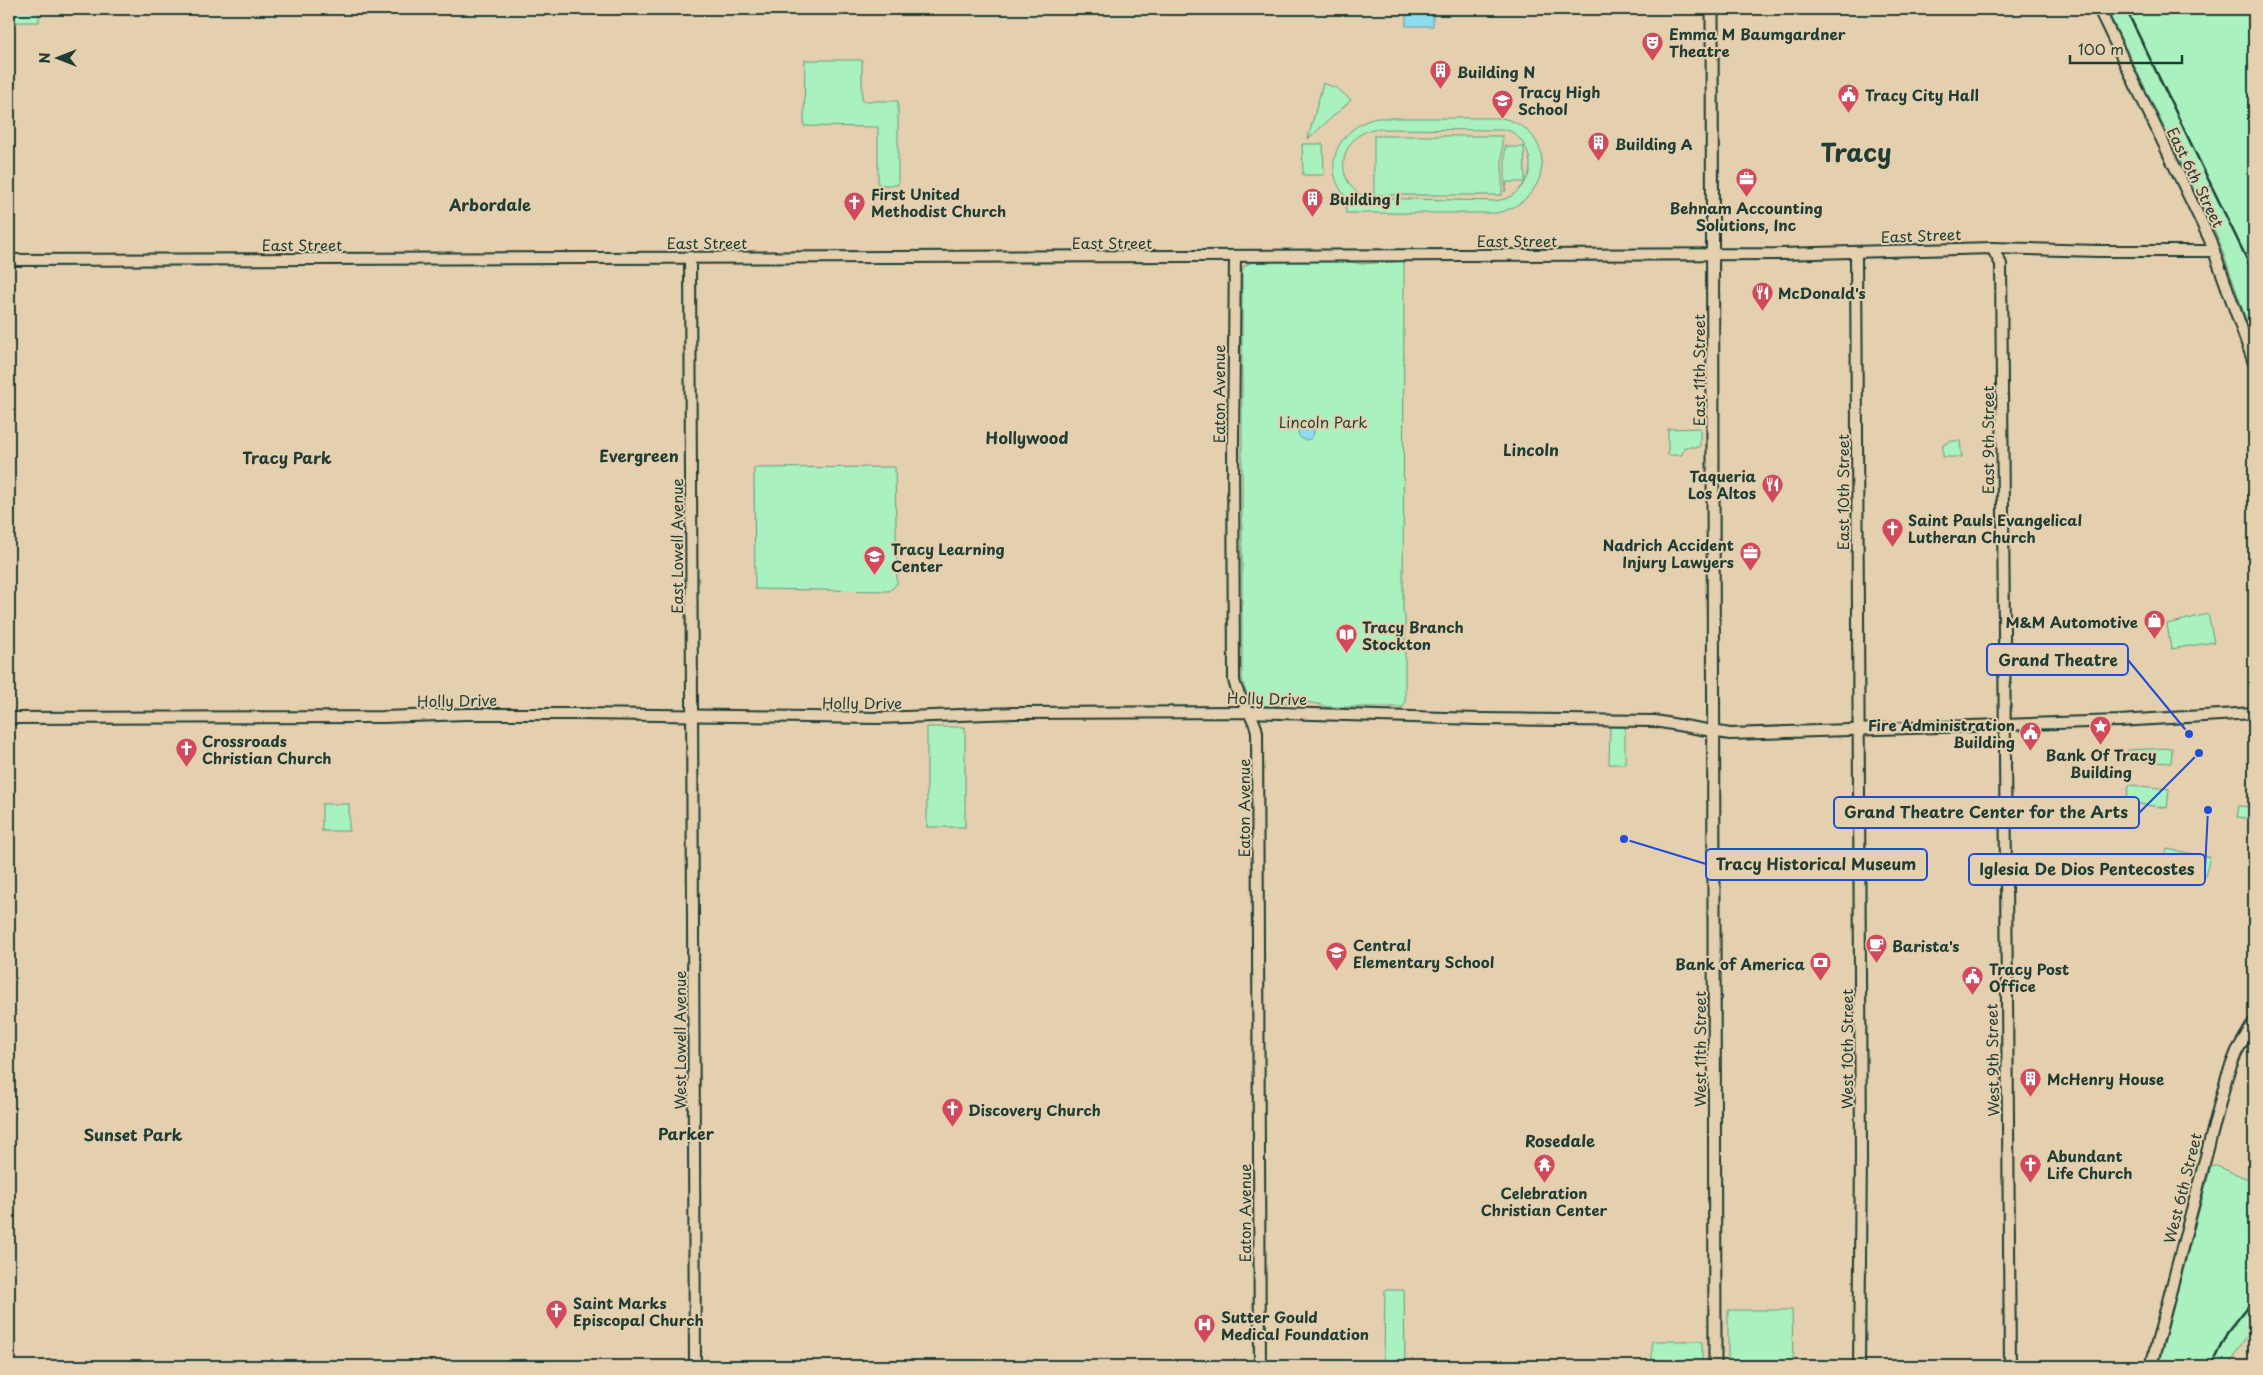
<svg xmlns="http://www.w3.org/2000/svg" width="2263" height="1375" font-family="'Playpen Sans',sans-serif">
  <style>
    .green { fill: #a9f2c0; stroke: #64987a; fill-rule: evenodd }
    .water { fill: #8fdbef; stroke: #629ca4 }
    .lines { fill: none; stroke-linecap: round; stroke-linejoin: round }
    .secondary-casing { stroke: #1f3d34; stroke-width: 14 }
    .primary-casing { stroke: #1f3d34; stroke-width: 15 }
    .secondary { stroke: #e4cfae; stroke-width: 10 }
    .primary { stroke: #e4cfae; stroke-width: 11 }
    .rail { stroke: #1f3d34; stroke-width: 2.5 }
    .labels { text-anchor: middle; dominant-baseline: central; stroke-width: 4; stroke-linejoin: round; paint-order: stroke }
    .poi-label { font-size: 15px; font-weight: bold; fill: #1f3d34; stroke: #e4cfae; text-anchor: start }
    .street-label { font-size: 15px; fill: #1f3d34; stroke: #e4cfae }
    .park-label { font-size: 15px; fill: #26463b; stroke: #e4cfae }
    .neighbourhood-label { font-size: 16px; font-weight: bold; fill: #1f3d34; stroke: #e4cfae }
    .town-label { font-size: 25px; font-weight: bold; fill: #1f3d34; stroke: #e4cfae }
    .leader { fill: none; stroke: #1d4ed8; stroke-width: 2 }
    .callout-dot { fill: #1d4ed8; stroke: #e4cfae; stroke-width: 2 }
    .callout { fill: #e4cfae; stroke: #1d4ed8; stroke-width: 2 }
    .callout-label { font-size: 16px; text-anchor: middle; font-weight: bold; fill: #1f3d34 }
  </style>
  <rect width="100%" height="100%" fill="#e4cfae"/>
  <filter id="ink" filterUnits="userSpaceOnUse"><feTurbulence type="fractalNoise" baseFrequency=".02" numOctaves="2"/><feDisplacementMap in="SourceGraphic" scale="10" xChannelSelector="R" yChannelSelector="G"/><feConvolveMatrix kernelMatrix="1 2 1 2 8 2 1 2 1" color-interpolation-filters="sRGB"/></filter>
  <g filter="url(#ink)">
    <g class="green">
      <rect x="9" y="9" width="30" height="13"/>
      <polygon points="2107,9 2254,9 2254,342 2219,241"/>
      <polygon points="805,60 862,60 862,101 898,101 898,185 878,185 878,127 804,126"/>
      <polygon points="1323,83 1338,89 1351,100 1308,139"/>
      <path d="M1377,118H1502C1560,132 1552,202 1496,213H1346V197C1319,166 1340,126 1377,118ZM1373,129L1508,130C1526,138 1537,164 1525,182L1524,147H1507L1505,144V192L1507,182H1525C1517,194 1508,200 1494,201L1367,198C1333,184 1337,138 1373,129Z"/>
      <rect x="1374" y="136" width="128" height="59"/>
      <polygon points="1302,144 1323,144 1324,175 1303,175"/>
      <path d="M1347,261L1361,264L1404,261L1403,613L1405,616V703L1403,707H1327C1315,702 1299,701 1284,703C1280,703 1278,706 1273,706C1256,708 1243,693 1242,677V272L1244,266L1252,262Z"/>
      <polygon points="1700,428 1700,447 1684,447 1682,455 1668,455 1668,429"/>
      <polygon points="1951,441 1960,441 1962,457 1943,457 1943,445"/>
      <polygon points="895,467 897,584 889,591 755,589 754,468"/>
      <polygon points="2208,614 2214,642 2171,649 2167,624"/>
      <rect x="927" y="727" width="38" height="100"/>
      <polygon points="1610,727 1625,727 1625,764 1609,764"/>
      <polygon points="2172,748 2171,763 2129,760 2128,750"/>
      <polygon points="2129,785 2169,789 2167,808 2126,802"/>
      <rect x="322" y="804" width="27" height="27"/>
      <polygon points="2239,806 2254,807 2254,819 2237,817"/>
      <polygon points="2167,849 2210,857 2205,876 2163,865"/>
      <polygon points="2254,1160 2254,1325 2237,1351 2230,1366 2158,1366 2211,1166 2214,1165 2248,1179"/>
      <polygon points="1385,1290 1404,1290 1405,1366 1384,1366"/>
      <polygon points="1728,1310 1792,1310 1793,1366 1728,1366"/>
      <rect x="1652" y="1341" width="50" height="25"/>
    </g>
    <g class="water">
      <rect x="1406" y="11" width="27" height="15"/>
      <circle cx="1306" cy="432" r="8"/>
    </g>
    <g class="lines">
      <defs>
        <g id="secondary">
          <polyline points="2099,9 2210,240 2254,363"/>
          <polyline points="1992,248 2001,264 2010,1366"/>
          <polyline points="1856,253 1861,1156 1859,1366"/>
          <path d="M1235,256L1233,442L1234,680C1237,699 1254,713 1257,732L1260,1366"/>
          <polyline points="690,257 695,1366"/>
          <polyline points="9,260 1781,254 1992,248 2099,251 2214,251"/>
          <polyline points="9,718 383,717 466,714 581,714 878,718 1015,713 1248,712 1478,719 1655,721 1730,734 2119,721 2254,713"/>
          <polyline points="2151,1366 2227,1076 2237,1051 2254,1022"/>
        </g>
        <polyline id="primary" points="1712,9 1715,1366"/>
      </defs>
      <use href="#secondary" class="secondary-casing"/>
      <use href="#primary" class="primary-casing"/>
      <use href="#secondary" class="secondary"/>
      <use href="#primary" class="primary"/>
      <g class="rail">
        <polyline points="2126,9 2254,274"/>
        <polyline points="2211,1366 2227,1333 2254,1299"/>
      </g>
    </g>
  </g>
  <defs>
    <symbol id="theatre-pin" viewBox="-11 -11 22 30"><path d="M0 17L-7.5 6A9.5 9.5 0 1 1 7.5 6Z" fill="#d1495b" stroke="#e4cfae"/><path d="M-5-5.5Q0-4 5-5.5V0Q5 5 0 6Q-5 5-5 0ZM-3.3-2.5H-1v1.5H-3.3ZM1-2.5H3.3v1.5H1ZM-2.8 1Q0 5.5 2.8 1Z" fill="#fff"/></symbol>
    <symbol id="building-pin" viewBox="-11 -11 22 30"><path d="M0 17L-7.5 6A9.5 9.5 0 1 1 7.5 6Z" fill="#d1495b" stroke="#e4cfae"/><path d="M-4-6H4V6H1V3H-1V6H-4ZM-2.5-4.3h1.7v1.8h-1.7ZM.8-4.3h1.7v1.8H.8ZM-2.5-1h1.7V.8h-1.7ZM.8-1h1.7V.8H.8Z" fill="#fff"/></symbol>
    <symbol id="civic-pin" viewBox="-11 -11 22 30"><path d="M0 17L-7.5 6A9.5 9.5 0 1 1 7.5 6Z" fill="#d1495b" stroke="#e4cfae"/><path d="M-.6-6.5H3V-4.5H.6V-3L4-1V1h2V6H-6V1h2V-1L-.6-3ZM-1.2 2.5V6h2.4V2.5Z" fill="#fff"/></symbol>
    <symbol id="school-pin" viewBox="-11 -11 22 30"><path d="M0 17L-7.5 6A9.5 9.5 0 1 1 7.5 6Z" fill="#d1495b" stroke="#e4cfae"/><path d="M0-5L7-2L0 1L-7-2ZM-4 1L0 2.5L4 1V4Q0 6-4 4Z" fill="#fff"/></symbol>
    <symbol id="office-pin" viewBox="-11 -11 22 30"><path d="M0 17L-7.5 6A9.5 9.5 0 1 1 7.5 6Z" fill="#d1495b" stroke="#e4cfae"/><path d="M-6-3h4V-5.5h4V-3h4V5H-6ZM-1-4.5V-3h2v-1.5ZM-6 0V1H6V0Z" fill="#fff"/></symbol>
    <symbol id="church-pin" viewBox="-11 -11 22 30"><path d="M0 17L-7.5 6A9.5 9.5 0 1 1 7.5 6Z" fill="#d1495b" stroke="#e4cfae"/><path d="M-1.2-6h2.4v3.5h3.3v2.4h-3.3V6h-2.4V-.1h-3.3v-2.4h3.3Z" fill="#fff"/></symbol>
    <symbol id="restaurant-pin" viewBox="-11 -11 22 30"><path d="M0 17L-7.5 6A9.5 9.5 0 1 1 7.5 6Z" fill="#d1495b" stroke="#e4cfae"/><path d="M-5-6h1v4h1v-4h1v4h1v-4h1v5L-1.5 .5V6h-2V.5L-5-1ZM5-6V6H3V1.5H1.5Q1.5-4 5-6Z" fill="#fff"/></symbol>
    <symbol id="shop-pin" viewBox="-11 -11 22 30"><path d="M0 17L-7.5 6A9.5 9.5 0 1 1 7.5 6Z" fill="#d1495b" stroke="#e4cfae"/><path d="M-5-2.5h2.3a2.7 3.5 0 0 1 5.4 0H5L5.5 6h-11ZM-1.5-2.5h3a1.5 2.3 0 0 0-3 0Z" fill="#fff"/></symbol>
    <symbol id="library-pin" viewBox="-11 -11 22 30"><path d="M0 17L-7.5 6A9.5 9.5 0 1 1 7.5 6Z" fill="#d1495b" stroke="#e4cfae"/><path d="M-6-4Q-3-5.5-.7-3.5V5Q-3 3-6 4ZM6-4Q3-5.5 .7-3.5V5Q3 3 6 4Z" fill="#fff"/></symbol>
    <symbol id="sight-pin" viewBox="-11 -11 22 30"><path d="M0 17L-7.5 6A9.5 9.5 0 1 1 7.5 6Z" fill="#d1495b" stroke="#e4cfae"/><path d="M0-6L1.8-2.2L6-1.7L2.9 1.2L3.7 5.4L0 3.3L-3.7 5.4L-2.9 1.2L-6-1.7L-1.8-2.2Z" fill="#fff"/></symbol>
    <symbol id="cafe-pin" viewBox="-11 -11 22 30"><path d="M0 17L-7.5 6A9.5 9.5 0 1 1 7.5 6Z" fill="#d1495b" stroke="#e4cfae"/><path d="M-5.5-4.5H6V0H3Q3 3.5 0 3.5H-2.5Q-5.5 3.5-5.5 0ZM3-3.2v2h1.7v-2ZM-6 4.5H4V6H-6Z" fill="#fff"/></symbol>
    <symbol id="bank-pin" viewBox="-11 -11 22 30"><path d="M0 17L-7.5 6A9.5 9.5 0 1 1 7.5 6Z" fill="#d1495b" stroke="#e4cfae"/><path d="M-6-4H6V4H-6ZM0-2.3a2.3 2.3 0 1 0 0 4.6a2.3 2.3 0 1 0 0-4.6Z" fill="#fff"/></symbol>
    <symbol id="temple-pin" viewBox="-11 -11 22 30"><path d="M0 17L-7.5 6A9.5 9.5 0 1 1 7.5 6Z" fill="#d1495b" stroke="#e4cfae"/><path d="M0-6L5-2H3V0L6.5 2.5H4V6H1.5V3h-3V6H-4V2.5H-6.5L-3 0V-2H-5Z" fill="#fff"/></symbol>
    <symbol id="hospital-pin" viewBox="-11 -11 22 30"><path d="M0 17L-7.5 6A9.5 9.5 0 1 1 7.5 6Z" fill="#d1495b" stroke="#e4cfae"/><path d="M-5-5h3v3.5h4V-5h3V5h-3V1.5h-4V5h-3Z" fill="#fff"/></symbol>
  </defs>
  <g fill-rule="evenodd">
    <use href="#theatre-pin" x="1640" y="30" width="25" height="34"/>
    <use href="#building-pin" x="1428" y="58" width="25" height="34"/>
    <use href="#civic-pin" x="1836" y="82" width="25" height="34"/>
    <use href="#school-pin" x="1490" y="88" width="25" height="34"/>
    <use href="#building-pin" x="1586" y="130" width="25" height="34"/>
    <use href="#office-pin" x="1734" y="166" width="25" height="34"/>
    <use href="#building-pin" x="1300" y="186" width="25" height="34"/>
    <use href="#church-pin" x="842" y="190" width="25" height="34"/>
    <use href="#restaurant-pin" x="1750" y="280" width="25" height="34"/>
    <use href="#restaurant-pin" x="1760" y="472" width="25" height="34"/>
    <use href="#church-pin" x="1880" y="516" width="25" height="34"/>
    <use href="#office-pin" x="1738" y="540" width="25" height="34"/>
    <use href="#school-pin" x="862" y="544" width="25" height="34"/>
    <use href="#shop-pin" x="2142" y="608" width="25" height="34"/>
    <use href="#library-pin" x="1334" y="622" width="25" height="34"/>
    <use href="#sight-pin" x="2088" y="714" width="25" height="34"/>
    <use href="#civic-pin" x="2018" y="720" width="25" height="34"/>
    <use href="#church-pin" x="174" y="736" width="25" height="34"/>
    <use href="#cafe-pin" x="1864" y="932" width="25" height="34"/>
    <use href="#school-pin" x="1324" y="940" width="25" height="34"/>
    <use href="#bank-pin" x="1808" y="950" width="25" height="34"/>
    <use href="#civic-pin" x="1960" y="964" width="25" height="34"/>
    <use href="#building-pin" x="2018" y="1066" width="25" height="34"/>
    <use href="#church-pin" x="940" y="1096" width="25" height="34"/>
    <use href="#temple-pin" x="1532" y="1152" width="25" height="34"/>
    <use href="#church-pin" x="2018" y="1152" width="25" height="34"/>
    <use href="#church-pin" x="544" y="1298" width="25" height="34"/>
    <use href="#hospital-pin" x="1192" y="1312" width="25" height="34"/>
  </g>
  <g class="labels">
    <g class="poi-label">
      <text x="1669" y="33">Emma M Baumgardner<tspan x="1669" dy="17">Theatre</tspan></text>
      <text x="1457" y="71">Building N</text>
      <text x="1518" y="91">Tracy High<tspan x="1518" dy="17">School</tspan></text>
      <text x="1865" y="94">Tracy City Hall</text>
      <text x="1615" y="143">Building A</text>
      <text x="871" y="193">First United<tspan x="871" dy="17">Methodist Church</tspan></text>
      <text x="1329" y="198">Building I</text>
      <text x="1746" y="207" text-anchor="middle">Behnam Accounting<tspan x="1746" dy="17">Solutions, Inc</tspan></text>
      <text x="1778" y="292">McDonald's</text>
      <text x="1756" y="475" text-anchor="end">Taqueria<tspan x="1756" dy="17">Los Altos</tspan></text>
      <text x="1908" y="519">Saint Pauls Evangelical<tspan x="1908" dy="17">Lutheran Church</tspan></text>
      <text x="1734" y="544" text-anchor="end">Nadrich Accident<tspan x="1734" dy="17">Injury Lawyers</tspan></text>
      <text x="891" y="548">Tracy Learning<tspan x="891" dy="17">Center</tspan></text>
      <text x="2138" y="621" text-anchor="end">M&amp;M Automotive</text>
      <text x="1362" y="626">Tracy Branch<tspan x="1362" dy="17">Stockton</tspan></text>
      <text x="2015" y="724" text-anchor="end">Fire Administration<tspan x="2015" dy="17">Building</tspan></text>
      <text x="202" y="740">Crossroads<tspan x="202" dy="17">Christian Church</tspan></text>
      <text x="2101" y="754" text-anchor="middle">Bank Of Tracy<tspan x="2101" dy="17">Building</tspan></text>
      <text x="1353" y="944">Central<tspan x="1353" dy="17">Elementary School</tspan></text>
      <text x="1892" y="945">Barista's</text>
      <text x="1805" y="963" text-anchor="end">Bank of America</text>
      <text x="1989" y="968">Tracy Post<tspan x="1989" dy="17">Office</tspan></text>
      <text x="2047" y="1078">McHenry House</text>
      <text x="968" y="1109">Discovery Church</text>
      <text x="2047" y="1155">Abundant<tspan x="2047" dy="17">Life Church</tspan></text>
      <text x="1544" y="1192" text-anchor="middle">Celebration<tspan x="1544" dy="17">Christian Center</tspan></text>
      <text x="573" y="1302">Saint Marks<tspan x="573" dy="17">Episcopal Church</tspan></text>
      <text x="1221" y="1316">Sutter Gould<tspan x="1221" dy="17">Medical Foundation</tspan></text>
    </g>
    <g class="street-label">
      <text transform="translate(2196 177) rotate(64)">East 6th Street</text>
      <text transform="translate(1921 235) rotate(-2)">East Street</text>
      <text x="1517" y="240">East Street</text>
      <text x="707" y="242">East Street</text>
      <text x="1112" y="242">East Street</text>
      <text x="302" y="244">East Street</text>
      <text transform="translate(1698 370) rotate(-90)">East 11th Street</text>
      <text transform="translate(1218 394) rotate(-90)">Eaton Avenue</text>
      <text transform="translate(1987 440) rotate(-90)">East 9th Street</text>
      <text transform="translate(1842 492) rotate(-90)">East 10th Street</text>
      <text transform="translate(676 546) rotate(-90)">East Lowell Avenue</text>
      <text transform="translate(1267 698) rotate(1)">Holly Drive</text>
      <text transform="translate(457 700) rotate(-1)">Holly Drive</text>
      <text x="862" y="702">Holly Drive</text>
      <text transform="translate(1243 808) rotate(-90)">Eaton Avenue</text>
      <text transform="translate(679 1040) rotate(-90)">West Lowell Avenue</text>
      <text transform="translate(1699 1049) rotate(-90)">West 11th Street</text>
      <text transform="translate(1846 1049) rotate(-90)">West 10th Street</text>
      <text transform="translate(1992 1060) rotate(-91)">West 9th Street</text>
      <text transform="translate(2182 1188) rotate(-76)">West 6th Street</text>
      <text transform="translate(1244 1213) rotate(-90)">Eaton Avenue</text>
    </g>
    <g class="park-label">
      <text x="1323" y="421">Lincoln Park</text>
    </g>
    <g class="neighbourhood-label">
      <text x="490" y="204">Arbordale</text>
      <text x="1027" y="437">Hollywood</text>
      <text x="1531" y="449">Lincoln</text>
      <text x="639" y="455">Evergreen</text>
      <text x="287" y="457">Tracy Park</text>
      <text x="686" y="1133">Parker</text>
      <text x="133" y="1134">Sunset Park</text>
      <text x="1560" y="1140">Rosedale</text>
    </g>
    <g class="town-label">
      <text x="1856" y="152">Tracy</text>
    </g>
  </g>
  <path class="leader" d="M2189 734L2128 660M2199 753L2139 813M1624 839L1706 864M2208 810L2205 869"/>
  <g class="callout-dot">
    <circle cx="2189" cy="734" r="5"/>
    <circle cx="2199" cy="753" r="5"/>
    <circle cx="1624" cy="839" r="5"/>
    <circle cx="2208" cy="810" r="5"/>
  </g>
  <g class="callout">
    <rect x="1987" y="644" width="141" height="31" rx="5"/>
    <rect x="1834" y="797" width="305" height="31" rx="5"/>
    <rect x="1706" y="849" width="221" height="31" rx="5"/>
    <rect x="1969" y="854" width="236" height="31" rx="5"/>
  </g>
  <g class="callout-label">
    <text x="2058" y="666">Grand Theatre</text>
    <text x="1986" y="818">Grand Theatre Center for the Arts</text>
    <text x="1816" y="870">Tracy Historical Museum</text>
    <text x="2087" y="875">Iglesia De Dios Pentecostes</text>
  </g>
  <rect width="2263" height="1375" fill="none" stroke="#e4cfae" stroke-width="30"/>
  <rect x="15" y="15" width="2233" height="1345" fill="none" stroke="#1f3d34" stroke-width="2" filter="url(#ink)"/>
  <g transform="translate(58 58) rotate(270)" stroke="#e4cfae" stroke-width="4" paint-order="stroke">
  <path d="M0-4L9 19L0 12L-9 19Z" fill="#1f3d34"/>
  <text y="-8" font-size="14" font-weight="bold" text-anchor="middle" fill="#1f3d34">N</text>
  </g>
  <path d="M2070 55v8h112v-8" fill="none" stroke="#1f3d34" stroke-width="2.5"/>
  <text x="2078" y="55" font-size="15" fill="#1f3d34" stroke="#e4cfae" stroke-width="4" paint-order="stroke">100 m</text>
</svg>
